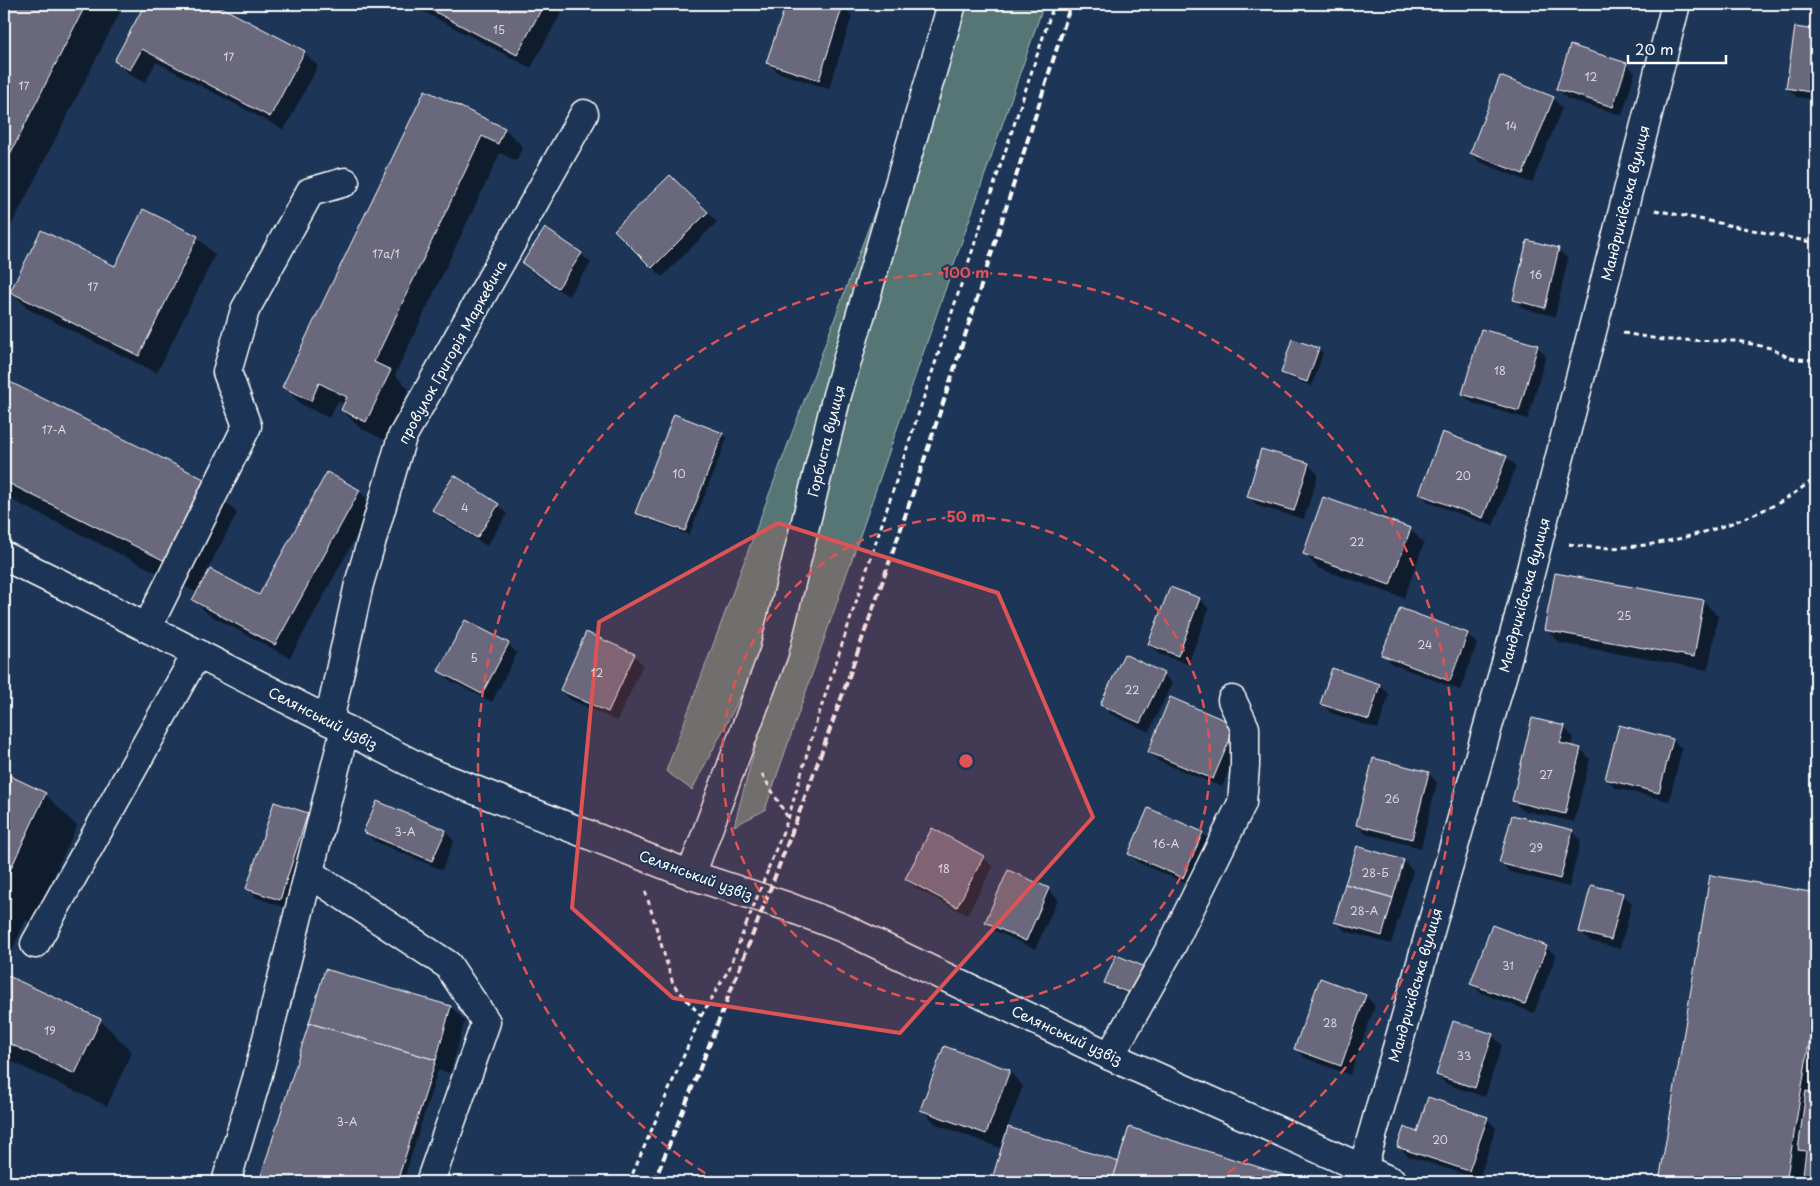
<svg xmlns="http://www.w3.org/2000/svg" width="1820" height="1186" font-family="'Playpen Sans',sans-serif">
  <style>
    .green { fill: #557675; stroke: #aababa }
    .shadow { fill: #0007 }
    .building { fill: #69687c; stroke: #fff }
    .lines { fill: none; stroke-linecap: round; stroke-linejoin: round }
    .minor-casing { stroke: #fff; stroke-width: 31 }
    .path { stroke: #fff; stroke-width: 3; stroke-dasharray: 5 4; stroke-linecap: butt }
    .minor { stroke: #1d3557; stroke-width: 28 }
    .rail { stroke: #fff; stroke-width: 4; stroke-dasharray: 8 4; stroke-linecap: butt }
    .path-bridge { stroke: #fff; stroke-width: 3; stroke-dasharray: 5 4; stroke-linecap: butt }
    .marked { fill: #de5353; fill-opacity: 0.2; stroke: #de5353; stroke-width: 4; stroke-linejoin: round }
    .ring { fill: none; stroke: #de5353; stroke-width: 2.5; stroke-dasharray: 9 6 }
    .labels { text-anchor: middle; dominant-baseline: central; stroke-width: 4; stroke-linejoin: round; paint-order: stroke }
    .number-label { font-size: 11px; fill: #dad9de }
    .street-label { font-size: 14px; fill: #fff; stroke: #1d3557 }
    .centre { fill: #de5353; stroke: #1d3557; stroke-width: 2.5 }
    .ring-label { font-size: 15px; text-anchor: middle; font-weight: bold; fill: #de5353; stroke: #1d3557; stroke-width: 4; stroke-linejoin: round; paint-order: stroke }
  </style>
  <rect width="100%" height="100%" fill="#1d3557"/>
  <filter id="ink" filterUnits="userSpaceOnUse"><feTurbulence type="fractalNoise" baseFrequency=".02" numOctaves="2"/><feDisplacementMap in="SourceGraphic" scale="10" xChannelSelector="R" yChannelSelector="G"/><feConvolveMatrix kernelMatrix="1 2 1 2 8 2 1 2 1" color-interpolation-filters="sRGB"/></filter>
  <g filter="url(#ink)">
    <polygon class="green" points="952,4 1044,4 765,810 734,826 773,680 763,653 692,790 666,771"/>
    <g class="shadow">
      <polygon points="4,4 124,4 4,240"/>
      <polygon points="147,4 212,4 304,52 318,66 284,130 156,62 145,83 130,75 116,61"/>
      <polygon points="409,4 566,4 531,68"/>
      <polygon points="787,4 835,4 843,6 852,16 829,89 777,72 768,63"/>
      <polygon points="1604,4 1622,4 1621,8"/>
      <polygon points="1796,28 1816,31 1816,100 1797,97 1787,88"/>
      <polygon points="1626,64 1635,73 1622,115 1567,99 1558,89"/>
      <polygon points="425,91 505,129 523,147 516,161 500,153 395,375 409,389 385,440 360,428 342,410 345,404 338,401 329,418 302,405 284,387"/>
      <polygon points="1553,98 1562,108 1532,183 1480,162 1471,153"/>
      <polygon points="670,176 717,222 662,277 616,230"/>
      <polygon points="197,237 215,255 157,373 30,310 11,292 116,268"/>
      <polygon points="1558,249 1568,259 1555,316 1524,309 1515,300"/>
      <polygon points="581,254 591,263 568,296 533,273 523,263"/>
      <polygon points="1537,346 1546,356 1528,419 1472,403 1463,394"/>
      <polygon points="1318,349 1323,353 1312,386 1287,377 1282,372"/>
      <polygon points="4,381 205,481 237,513 208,569 259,597 327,473 359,491 373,505 290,658 208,614 194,600 198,593 4,496"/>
      <polygon points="723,434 727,438 689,535 641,517 637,512"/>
      <polygon points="1506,457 1516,466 1493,526 1430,503 1420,494"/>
      <polygon points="1308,464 1318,474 1304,519 1258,506 1249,496"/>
      <polygon points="498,505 507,514 487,546 443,519 433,510"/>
      <polygon points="1410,529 1424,543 1404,598 1318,568 1304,553"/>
      <polygon points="1556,574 1704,602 1718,616 1708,670 1560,643 1546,629"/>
      <polygon points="1170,588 1200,599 1209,609 1188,664 1159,654 1149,644"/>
      <polygon points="1400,609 1468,635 1477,644 1460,690 1392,664 1383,655"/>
      <polygon points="508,644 517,653 492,702 449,680 440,671"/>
      <polygon points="634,655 643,665 617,721 570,699 561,690"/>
      <polygon points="1333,670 1380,685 1389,695 1378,729 1331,713 1322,703"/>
      <polygon points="1163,674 1172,683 1149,732 1111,714 1101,704"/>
      <polygon points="1171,699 1244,735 1222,787 1158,761 1149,751"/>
      <polygon points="1564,727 1573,737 1571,747 1581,749 1590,759 1574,822 1522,810 1513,800"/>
      <polygon points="1673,740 1682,749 1669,801 1615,788 1606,778"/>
      <polygon points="1428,773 1437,782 1421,848 1367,834 1357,825"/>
      <polygon points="4,774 45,794 77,826 32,923 26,920 4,967"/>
      <polygon points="307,814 317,823 289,909 257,898 247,888"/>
      <polygon points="932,830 983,857 993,867 967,915 915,888 906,879"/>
      <polygon points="445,831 454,841 442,870 374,841 365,832"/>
      <polygon points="1572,831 1581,840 1569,887 1510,872 1500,863"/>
      <polygon points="1202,833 1212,842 1192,886 1139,863 1130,854"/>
      <polygon points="1404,861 1413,871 1391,944 1345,931 1336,921"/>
      <polygon points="1711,877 1816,894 1816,1182 1660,1182"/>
      <polygon points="1048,890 1058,899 1035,949 996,931 986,922"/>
      <polygon points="1622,894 1632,903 1620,949 1590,941 1581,932"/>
      <polygon points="1546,947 1556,956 1534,1013 1481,993 1471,984"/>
      <polygon points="1142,967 1147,971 1136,998 1110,987 1106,982"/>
      <polygon points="4,975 100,1020 132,1052 107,1106 4,1058"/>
      <polygon points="1321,980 1366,996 1375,1006 1350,1075 1305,1058 1296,1049"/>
      <polygon points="451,1007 465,1021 450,1073 438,1070 403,1182 260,1182 310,1024"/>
      <polygon points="1492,1035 1502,1045 1485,1097 1446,1084 1437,1075"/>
      <polygon points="1009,1071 1023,1086 1007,1128 1119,1163 1130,1129 1303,1182 992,1182 1006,1136 1004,1135 1000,1148 936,1124 922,1110"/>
      <polygon points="1487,1119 1496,1128 1479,1179 1408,1156 1399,1146"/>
    </g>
    <g class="building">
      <polygon points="4,4 86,4 4,166"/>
      <polygon points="145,4 215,4 305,51 270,117 142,49 130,70 114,61"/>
      <polygon points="420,4 544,4 517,55"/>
      <polygon points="786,4 839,4 843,5 819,80 766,63"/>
      <polygon points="1795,27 1816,30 1816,93 1786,88"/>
      <polygon points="1570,45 1627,63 1613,107 1556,89"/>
      <polygon points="1500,76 1554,97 1523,174 1470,153"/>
      <polygon points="425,90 505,128 498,144 482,136 374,362 391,370 366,422 341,410 347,397 319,383 311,401 282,387"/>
      <polygon points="670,175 708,212 652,268 614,230"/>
      <polygon points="143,209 198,236 139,356 10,292 41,230 115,266"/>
      <polygon points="545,228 582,253 558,288 522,263"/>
      <polygon points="1527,240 1559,248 1545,308 1513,300"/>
      <polygon points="1481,329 1538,345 1519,411 1462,394"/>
      <polygon points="1292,339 1319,348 1307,382 1281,373"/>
      <polygon points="4,379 206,480 165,561 4,481"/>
      <polygon points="674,414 723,433 685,531 635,513"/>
      <polygon points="1442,432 1507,456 1483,518 1419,494"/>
      <polygon points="1261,449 1309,463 1294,511 1247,497"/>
      <polygon points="327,472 360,490 275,645 192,600 210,569 259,595"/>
      <polygon points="454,475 499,504 477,538 432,510"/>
      <polygon points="1323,497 1411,528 1390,585 1303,554"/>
      <polygon points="1555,573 1704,600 1694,657 1544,630"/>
      <polygon points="1170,587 1200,598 1178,656 1148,644"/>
      <polygon points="1400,608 1468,633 1450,681 1381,655"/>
      <polygon points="465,620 509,643 482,694 438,671"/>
      <polygon points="586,632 635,654 608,712 560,690"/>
      <polygon points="1124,654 1164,673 1140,723 1100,705"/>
      <polygon points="1332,668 1380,684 1369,720 1320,704"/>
      <polygon points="1170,697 1236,725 1213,779 1148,752"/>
      <polygon points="1532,718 1565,726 1560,743 1581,748 1565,814 1512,801"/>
      <polygon points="1619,725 1673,739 1659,793 1605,779"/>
      <polygon points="1373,758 1429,772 1412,839 1356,825"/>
      <polygon points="4,773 46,793 4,883"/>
      <polygon points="377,801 446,830 432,861 363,832"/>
      <polygon points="274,802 308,813 280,900 246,889"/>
      <polygon points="1148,808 1203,832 1183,878 1128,854"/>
      <polygon points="1512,815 1573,830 1560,879 1499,863"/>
      <polygon points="932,828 984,856 957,907 905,879"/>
      <polygon points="1357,846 1404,860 1393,898 1345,884"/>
      <polygon points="1008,870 1049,888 1026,941 985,922"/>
      <polygon points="1710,875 1816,893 1816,1002 1786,1182 1659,1182"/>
      <polygon points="1345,884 1393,898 1382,936 1334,922"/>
      <polygon points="1591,885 1623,893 1611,940 1579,932"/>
      <polygon points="1492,925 1547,946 1525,1004 1470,984"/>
      <polygon points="1116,955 1143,966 1132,994 1104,983"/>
      <polygon points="325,969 451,1006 436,1060 309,1023"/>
      <polygon points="4,974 101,1019 75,1074 4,1041"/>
      <polygon points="1320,978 1366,995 1341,1066 1294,1049"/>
      <polygon points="1453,1021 1493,1034 1475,1088 1436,1075"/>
      <polygon points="309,1023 436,1060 397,1182 259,1182"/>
      <polygon points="944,1046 1010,1070 986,1134 920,1110"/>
      <polygon points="1806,1091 1816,1093 1816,1182 1802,1182 1806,1151 1798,1150"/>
      <polygon points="1428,1097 1488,1117 1469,1171 1397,1147 1404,1127 1417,1132"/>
      <polygon points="1008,1127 1119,1162 1112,1182 991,1182"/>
      <polygon points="1129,1127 1307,1182 1112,1182"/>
    </g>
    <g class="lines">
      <defs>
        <g id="minor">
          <polyline points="4,556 67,587 429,772 691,875 786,906 843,928 1110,1056 1393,1182"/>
          <polyline points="147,628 247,426 227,372 245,310 310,192 345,182"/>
          <polyline points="329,721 359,584 402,437 584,114"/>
          <polyline points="309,873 448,965 486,1022 430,1182"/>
          <polyline points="691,875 774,652 837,395 952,4"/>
          <polyline points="35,944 197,653"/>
          <polyline points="1110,1056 1171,947 1242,803 1245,766 1245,728 1232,700"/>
          <polyline points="226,1182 257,1078 345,729"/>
          <polyline points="1359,1182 1517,624 1676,4"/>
        </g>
      </defs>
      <use href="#minor" class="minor-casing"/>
      <g class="path">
        <polyline points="1655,210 1816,243"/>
        <polyline points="1623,333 1664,340 1737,341 1771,348 1789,358 1808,360 1816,358"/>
        <path d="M1569,544C1630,557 1712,534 1768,508C1785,501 1801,488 1816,478"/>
        <polyline points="762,774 788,818"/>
        <polyline points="768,869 788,819 816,723 1054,4"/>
        <polyline points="701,1016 729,969 746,925"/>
        <polyline points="629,1182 701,1016 673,984 645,890"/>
      </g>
      <use href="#minor" class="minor"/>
      <path class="rail" d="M654,1182C728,1000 800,817 865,631C939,424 1004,213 1071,4"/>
      <polyline class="path-bridge" points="746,925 768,870"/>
    </g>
  </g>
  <path class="marked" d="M778,523L998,593L1093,817L900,1033L673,998L572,908L599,622Z"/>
  <g class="ring">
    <circle cx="966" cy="761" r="244"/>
    <path d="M718 1181A488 488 0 1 1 1214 1181"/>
  </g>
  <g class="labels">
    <g class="number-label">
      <text x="499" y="29">15</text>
      <text x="229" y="56">17</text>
      <text x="1591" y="76">12</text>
      <text x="24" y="85">17</text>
      <text x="1511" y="125">14</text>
      <text x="386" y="253">17а/1</text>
      <text x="1536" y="274">16</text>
      <text x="93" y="286">17</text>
      <text x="1500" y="370">18</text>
      <text x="54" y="429">17-А</text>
      <text x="679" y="473">10</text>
      <text x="1463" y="475">20</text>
      <text x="465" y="507">4</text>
      <text x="1357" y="541">22</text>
      <text x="1624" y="615">25</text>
      <text x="1425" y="644">24</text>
      <text x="474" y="657">5</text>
      <text x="597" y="672">12</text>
      <text x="1132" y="689">22</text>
      <text x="1546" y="774">27</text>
      <text x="1392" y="798">26</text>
      <text x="405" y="831">3-А</text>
      <text x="1166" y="843">16-А</text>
      <text x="1536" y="847">29</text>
      <text x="944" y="868">18</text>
      <text x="1375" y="872">28-Б</text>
      <text x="1364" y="910">28-А</text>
      <text x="1508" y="965">31</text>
      <text x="1330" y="1022">28</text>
      <text x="50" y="1030">19</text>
      <text x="1464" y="1055">33</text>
      <text x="347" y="1121">3-А</text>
      <text x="1440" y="1139">20</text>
    </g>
    <g class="street-label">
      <text transform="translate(1625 203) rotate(-76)">Мандриківська вулиця</text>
      <text transform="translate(452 352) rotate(-61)">провулок Григорія Маркевича</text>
      <text transform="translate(826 441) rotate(-76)">Горбиста вулиця</text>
      <text transform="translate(1524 595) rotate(-75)">Мандриківська вулиця</text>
      <text transform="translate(323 718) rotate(27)">Селянський узвіз</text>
      <text transform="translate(696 875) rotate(20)">Селянський узвіз</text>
      <text transform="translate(1415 985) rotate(-74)">Мандриківська вулиця</text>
      <text transform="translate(1067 1035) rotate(25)">Селянський узвіз</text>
    </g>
  </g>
  <circle cx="966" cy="761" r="8" class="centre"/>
  <g class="ring-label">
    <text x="966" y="278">100 m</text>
    <text x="966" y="522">50 m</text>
  </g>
  <rect width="1820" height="1186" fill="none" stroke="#1d3557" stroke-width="20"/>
  <rect x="10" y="10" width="1800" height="1166" fill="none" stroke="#fff" stroke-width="2" filter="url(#ink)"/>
  <path d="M1628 55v8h98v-8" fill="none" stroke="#ffffff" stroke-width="2.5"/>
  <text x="1635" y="55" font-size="15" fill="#ffffff" stroke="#1d3557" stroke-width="4" paint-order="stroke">20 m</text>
</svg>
